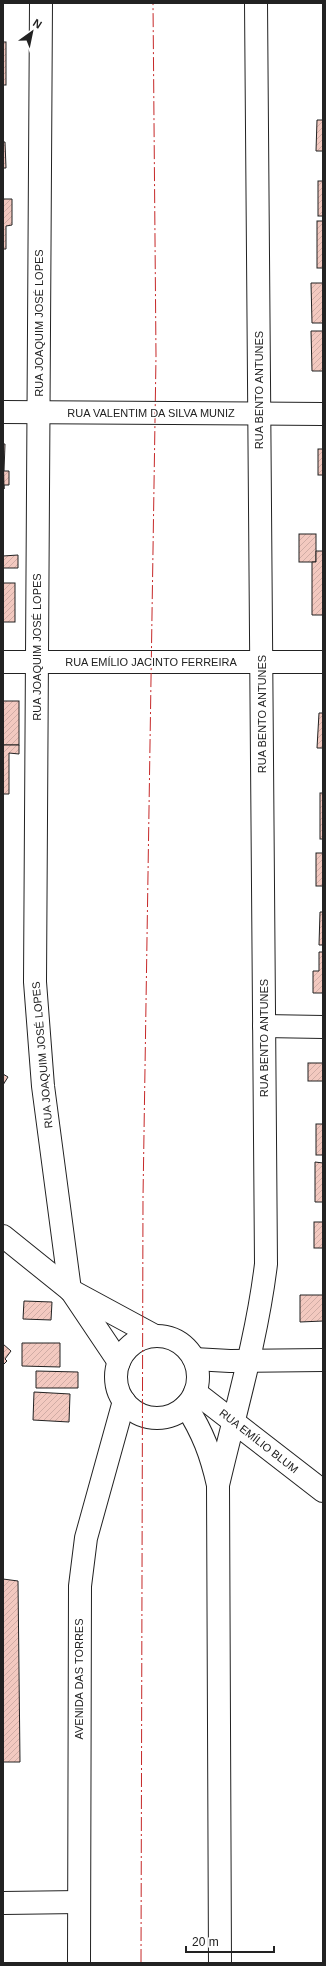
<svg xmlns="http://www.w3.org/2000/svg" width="326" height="1966" font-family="Arial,sans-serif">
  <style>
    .building { fill: url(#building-hatch); stroke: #222 }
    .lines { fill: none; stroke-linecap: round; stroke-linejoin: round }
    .minor-casing { stroke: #222; stroke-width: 24 }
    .tertiary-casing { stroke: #222; stroke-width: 24 }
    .secondary-casing { stroke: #222; stroke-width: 24 }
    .minor { stroke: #fff; stroke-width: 22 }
    .tertiary { stroke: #fff; stroke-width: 22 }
    .secondary { stroke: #fff; stroke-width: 22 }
    .power { stroke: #c62828; stroke-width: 1; stroke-dasharray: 14 3 2 3; stroke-linecap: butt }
    .labels { text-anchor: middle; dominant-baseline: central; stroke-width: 3; stroke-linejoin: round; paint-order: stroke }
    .street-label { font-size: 11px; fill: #222; stroke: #fff }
  </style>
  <defs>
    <pattern id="building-hatch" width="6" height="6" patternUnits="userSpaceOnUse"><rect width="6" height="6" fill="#f3c9c0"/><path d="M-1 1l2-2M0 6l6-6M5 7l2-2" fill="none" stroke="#d0aca5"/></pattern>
  </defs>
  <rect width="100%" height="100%" fill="#fff"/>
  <g class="building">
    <rect x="3" y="42" width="3" height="43"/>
    <polygon points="317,120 323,120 323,151 316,151"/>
    <polygon points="3,142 5,142 6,168 3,168"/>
    <rect x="318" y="181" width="5" height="35"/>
    <polygon points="3,199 12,199 12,225 6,226 6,249 3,249"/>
    <rect x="317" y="221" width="6" height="47"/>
    <polygon points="311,283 323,283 323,323 312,323"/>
    <polygon points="311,331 323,331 323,371 312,371"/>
    <polygon points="3,444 5,444 4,471 9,471 9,485 4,485 4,489"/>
    <rect x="318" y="449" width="5" height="26"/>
    <rect x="299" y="534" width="17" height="28"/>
    <polygon points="316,551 323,551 323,615 312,615 312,562 316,562"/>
    <polygon points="18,555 18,568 3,568 3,556"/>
    <rect x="3" y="583" width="12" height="39"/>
    <rect x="3" y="701" width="16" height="44"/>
    <polygon points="319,713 323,713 323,748 317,748"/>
    <polygon points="3,745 19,745 19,754 9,753 9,794 3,794"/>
    <rect x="320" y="793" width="3" height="46"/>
    <rect x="316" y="853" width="7" height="33"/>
    <polygon points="320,912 323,912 323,945 319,945"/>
    <polygon points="319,952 323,952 323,993 313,993 313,971 319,971"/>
    <rect x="308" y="1063" width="15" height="18"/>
    <polygon points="3,1074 8,1077 3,1085"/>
    <rect x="316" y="1124" width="7" height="31"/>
    <polygon points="315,1162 323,1163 323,1202 315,1202"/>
    <rect x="314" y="1222" width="9" height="26"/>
    <polygon points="300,1295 323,1295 323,1321 300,1322"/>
    <polygon points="24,1301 52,1302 51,1320 23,1319"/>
    <polygon points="22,1343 60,1343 60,1367 22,1366"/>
    <polygon points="3,1344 11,1351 5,1359 7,1361 3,1365"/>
    <polygon points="36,1371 78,1372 78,1388 36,1388"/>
    <polygon points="34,1392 70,1394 69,1422 33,1420"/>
    <polygon points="3,1579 18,1581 20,1762 3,1762"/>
  </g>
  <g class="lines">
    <defs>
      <g id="minor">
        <polyline points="41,3 35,982 43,1086 70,1290"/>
        <polyline points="3,412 323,414"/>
        <polyline points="3,662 323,662"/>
        <polyline points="264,1026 323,1027"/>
        <polyline points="194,1359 230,1361 323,1360"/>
        <polyline points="195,1392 323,1491"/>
        <polyline points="3,1903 79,1902"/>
      </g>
      <path id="tertiary" d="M218,1485C235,1412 257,1339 266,1264L256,3"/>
      <g id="secondary">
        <polyline points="3,1236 70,1290 155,1336"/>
        <polyline points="72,1292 119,1362"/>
        <circle cx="157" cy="1377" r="41"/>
        <path d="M186,1406C203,1433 211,1454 218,1485L220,1963"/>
        <polyline points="79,1963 80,1586 86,1538 124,1401"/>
      </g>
    </defs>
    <use href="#minor" class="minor-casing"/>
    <use href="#tertiary" class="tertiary-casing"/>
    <use href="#secondary" class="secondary-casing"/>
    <use href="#minor" class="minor"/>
    <use href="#tertiary" class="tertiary"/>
    <use href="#secondary" class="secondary"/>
    <polyline class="power" points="141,1963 143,1198 156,356 153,3"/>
  </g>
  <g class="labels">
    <g class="street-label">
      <text transform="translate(39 323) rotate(-90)">RUA JOAQUIM JOSÉ LOPES</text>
      <text transform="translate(259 390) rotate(-90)">RUA BENTO ANTUNES</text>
      <text x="151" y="413">RUA VALENTIM DA SILVA MUNIZ</text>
      <text transform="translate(37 647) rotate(-90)">RUA JOAQUIM JOSÉ LOPES</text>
      <text x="151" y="662">RUA EMÍLIO JACINTO FERREIRA</text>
      <text transform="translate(262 714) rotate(-90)">RUA BENTO ANTUNES</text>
      <text transform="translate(264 1038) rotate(-90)">RUA BENTO ANTUNES</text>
      <text transform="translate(42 1055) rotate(-95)">RUA JOAQUIM JOSÉ LOPES</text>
      <text transform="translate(259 1441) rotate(38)">RUA EMÍLIO BLUM</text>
      <text transform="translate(79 1679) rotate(-90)">AVENIDA DAS TORRES</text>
    </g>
  </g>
  <rect width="326" height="1966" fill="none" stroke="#222222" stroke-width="8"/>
  <g transform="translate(32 32) rotate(33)" stroke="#ffffff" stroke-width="3" paint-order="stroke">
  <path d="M0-3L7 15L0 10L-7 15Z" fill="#222222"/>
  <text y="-6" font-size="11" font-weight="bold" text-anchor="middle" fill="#222222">N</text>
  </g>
  <path d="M186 1946v6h88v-6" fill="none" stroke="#222222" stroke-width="2"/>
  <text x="192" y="1946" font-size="12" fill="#222222" stroke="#ffffff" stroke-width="3" paint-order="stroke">20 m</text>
</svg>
